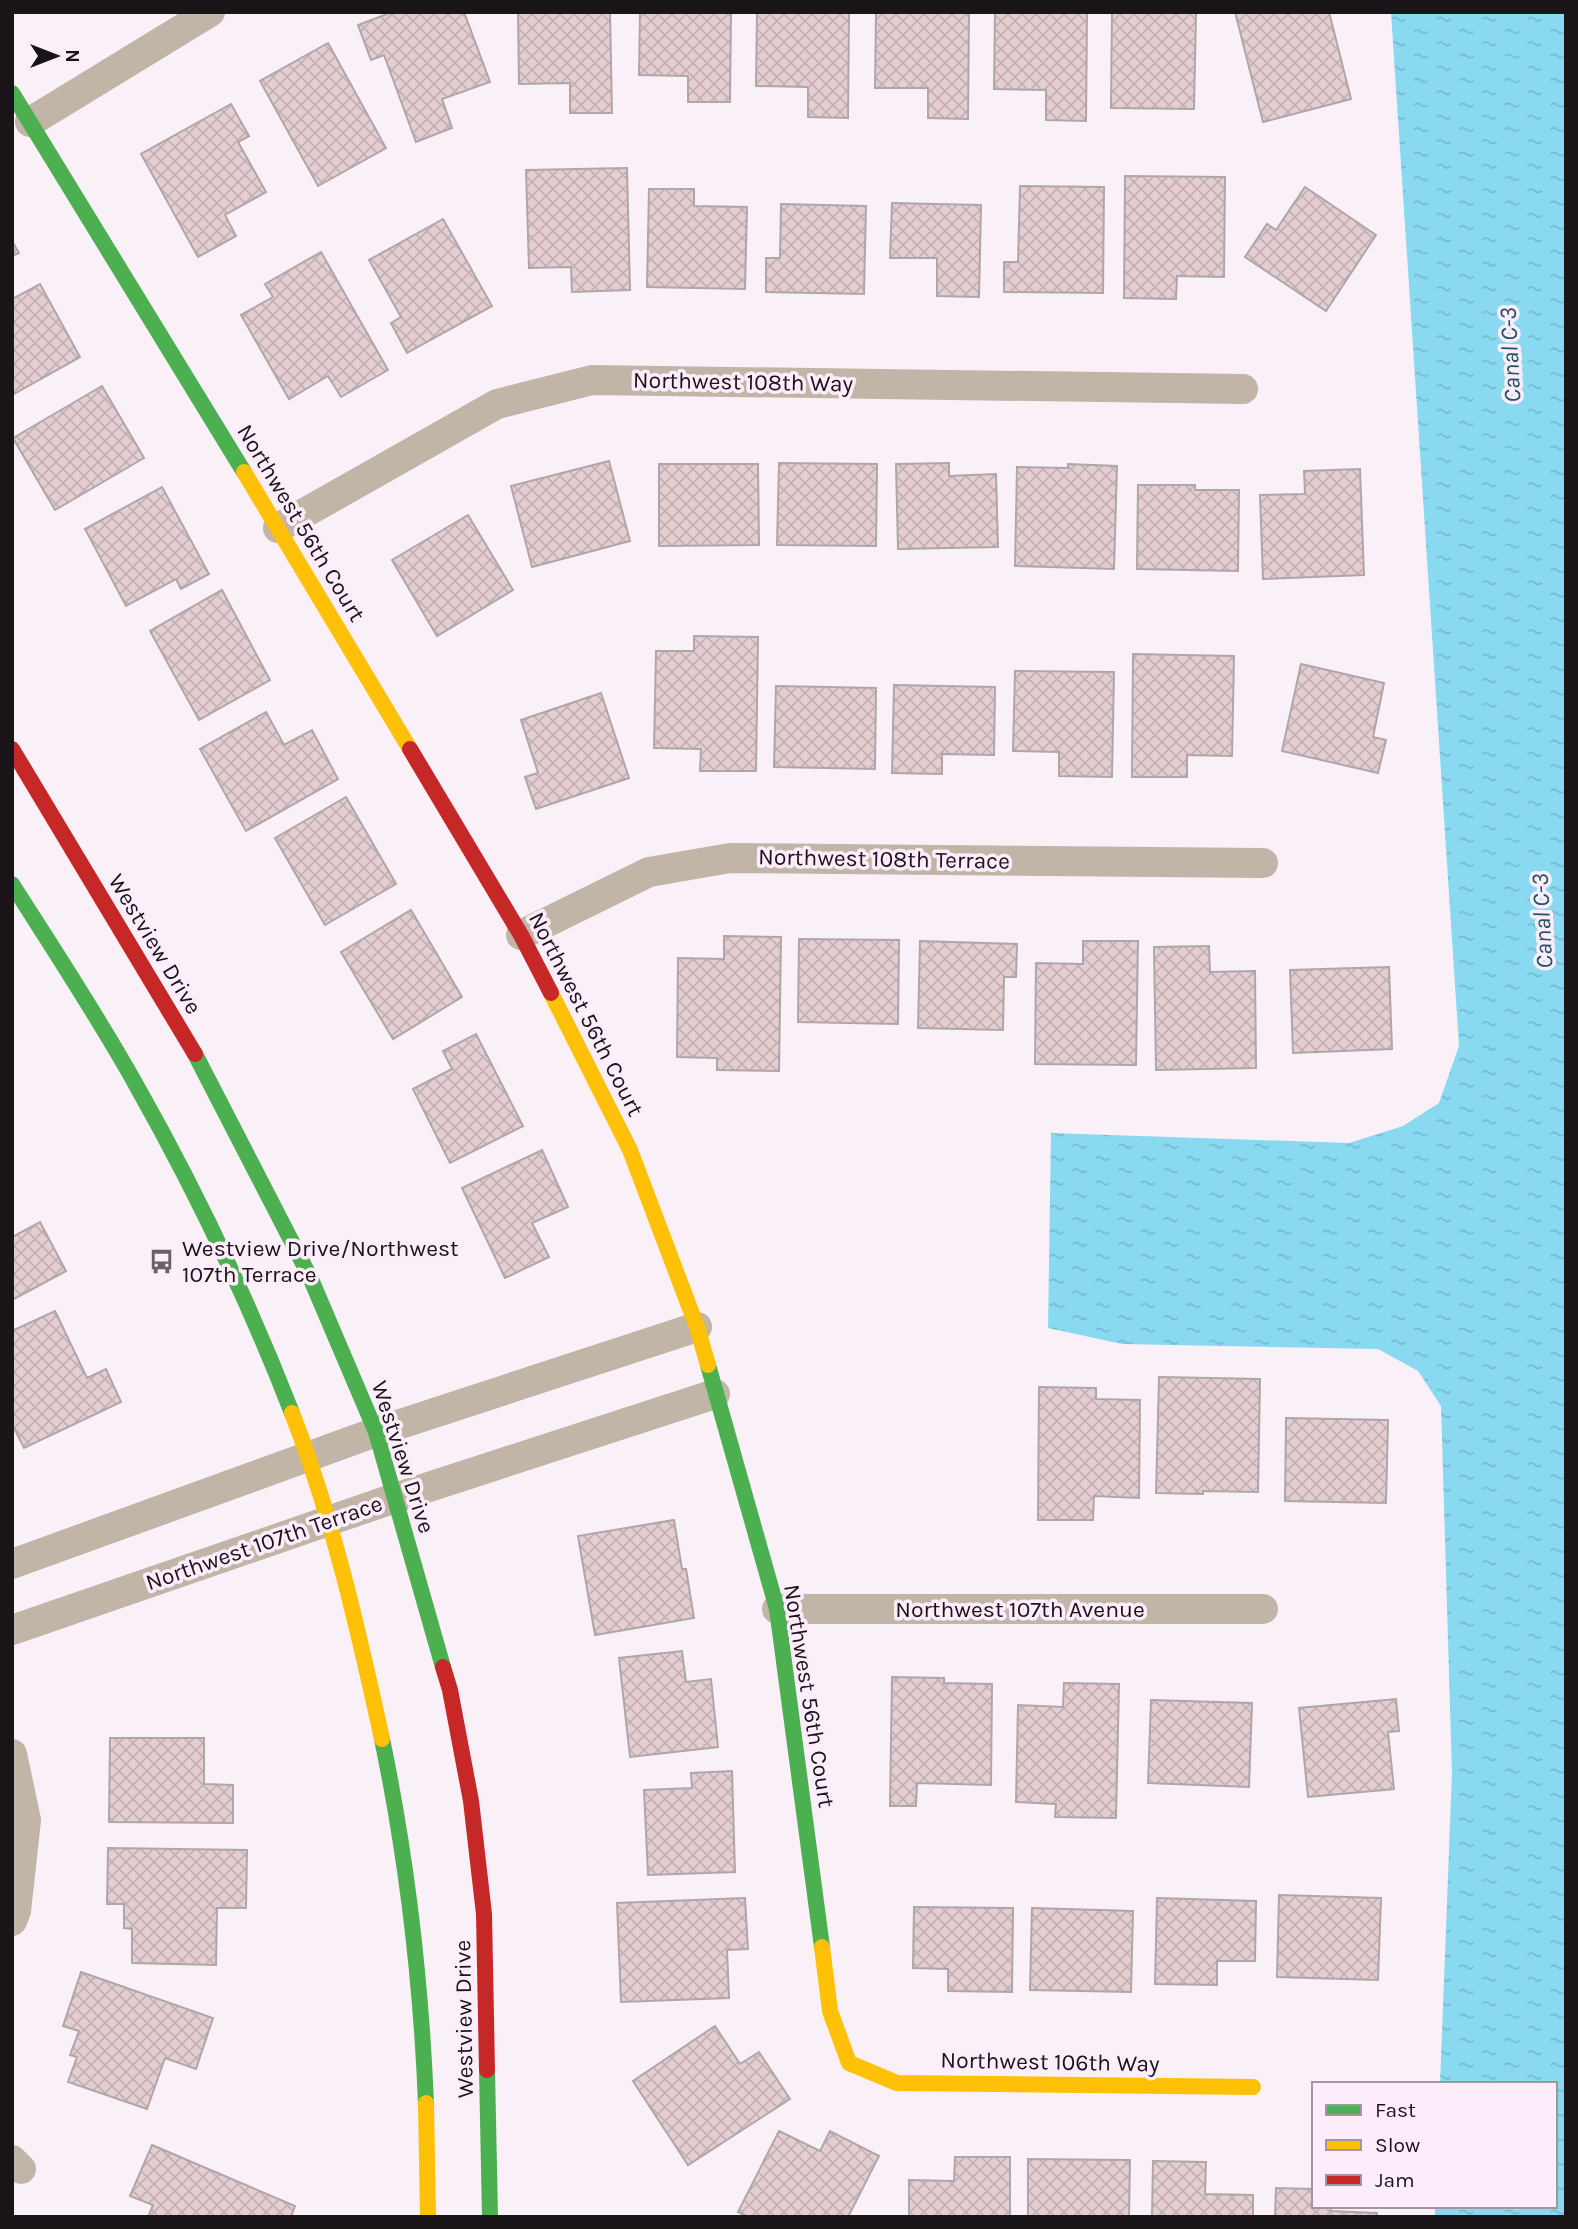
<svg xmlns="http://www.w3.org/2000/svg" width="1578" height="2229" font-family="Karla,sans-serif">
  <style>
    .water { fill: url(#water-ripples) }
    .building { fill: url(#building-cross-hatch); stroke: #afa6aa; stroke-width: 2 }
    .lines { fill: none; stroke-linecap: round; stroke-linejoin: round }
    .street { stroke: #c0b5a7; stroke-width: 30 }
    .fast { stroke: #4caf50; stroke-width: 16 }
    .slow { stroke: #ffc107; stroke-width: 16 }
    .jam { stroke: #c62828; stroke-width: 16 }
    .labels { text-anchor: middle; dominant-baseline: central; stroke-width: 7; stroke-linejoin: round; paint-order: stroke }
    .street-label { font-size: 23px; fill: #191418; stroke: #fdedfb }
    .poi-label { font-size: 23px; fill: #191418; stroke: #fdedfb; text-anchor: start }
    .water-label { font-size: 24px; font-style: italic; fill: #225562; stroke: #fdedfb }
  </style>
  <defs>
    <pattern id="water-ripples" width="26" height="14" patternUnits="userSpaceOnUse" patternTransform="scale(1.75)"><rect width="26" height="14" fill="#89daf1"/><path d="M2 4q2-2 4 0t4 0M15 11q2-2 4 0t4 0" fill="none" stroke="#76bace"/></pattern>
    <pattern id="building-cross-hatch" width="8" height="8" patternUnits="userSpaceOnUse" patternTransform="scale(1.75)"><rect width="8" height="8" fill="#e5ced1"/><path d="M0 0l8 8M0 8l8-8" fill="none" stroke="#c4b0b3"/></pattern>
  </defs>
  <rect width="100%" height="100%" fill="#faf0f8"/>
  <polygon class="water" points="1391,12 1566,12 1566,2217 1435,2217 1435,2206 1555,2206 1555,2084 1440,2084 1452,1773 1441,1406 1418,1371 1378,1349 1122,1344 1048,1328 1051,1133 1349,1143 1403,1126 1439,1103 1459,1046"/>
  <g class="building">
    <polygon points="392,12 464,12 490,82 442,99 452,128 416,142 384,55 371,60 358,25"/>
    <polygon points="518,12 610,12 612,113 570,113 570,83 519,84"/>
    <polygon points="640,12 731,12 730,102 688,102 688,76 639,75"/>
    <polygon points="757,12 849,12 848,118 808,117 808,87 756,86"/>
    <polygon points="876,12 969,12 968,119 928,118 928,88 875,88"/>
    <polygon points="995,12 1087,12 1086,121 1046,120 1046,90 994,89"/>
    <polygon points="1112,12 1196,13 1194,109 1111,108"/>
    <polygon points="1235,12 1329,12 1351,99 1263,122"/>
    <polygon points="328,43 386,148 318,186 260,81"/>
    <polygon points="231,104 249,136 238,142 266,192 225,215 236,236 198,257 141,154"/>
    <polygon points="627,168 630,290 572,292 571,267 529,268 526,170"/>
    <polygon points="1125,176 1225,177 1224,277 1177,276 1176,299 1124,298"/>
    <polygon points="1020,186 1104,187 1103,293 1004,292 1004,262 1018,262"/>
    <polygon points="1305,187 1376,235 1326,311 1245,257 1267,224 1276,230"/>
    <polygon points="649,189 694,189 694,206 747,207 745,289 647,287"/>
    <polygon points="892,203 981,205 979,297 937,296 937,258 890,258"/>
    <polygon points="781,204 866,206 864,294 766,292 766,258 780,258"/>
    <polygon points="443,219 492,306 407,353 391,323 401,317 369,260"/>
    <polygon points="12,241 19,253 12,256"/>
    <polygon points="321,252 388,370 341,397 328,376 289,399 241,315 273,297 265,284"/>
    <polygon points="40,284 80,357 12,395 12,299"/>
    <polygon points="102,386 144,458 55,510 13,438"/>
    <polygon points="609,461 630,541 532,567 511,486"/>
    <polygon points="779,463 877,464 876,546 777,545"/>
    <polygon points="949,463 949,476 996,474 998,547 898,549 896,464"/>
    <polygon points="659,464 758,464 759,545 659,546"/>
    <polygon points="1068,464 1117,466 1114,569 1015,566 1017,467 1068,468"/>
    <polygon points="1360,469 1364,575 1263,579 1260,495 1305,494 1304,471"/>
    <polygon points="1138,485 1195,485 1195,490 1239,490 1238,571 1137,569"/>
    <polygon points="162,487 209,574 181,589 176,579 126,606 85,529"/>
    <polygon points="468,515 513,590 437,636 392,560"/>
    <polygon points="222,590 270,680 199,720 150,631"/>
    <polygon points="694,636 758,637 756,771 700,771 701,749 654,748 656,651 694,651"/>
    <polygon points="1133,654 1234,656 1232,756 1187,755 1187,777 1132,777"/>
    <polygon points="1301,664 1384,683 1373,737 1386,740 1378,773 1282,751"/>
    <polygon points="1015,671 1114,672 1112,777 1059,776 1059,752 1013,751"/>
    <polygon points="894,685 995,687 994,755 942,754 942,774 892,773"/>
    <polygon points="776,686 876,688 875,769 774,767"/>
    <polygon points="601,693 629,778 536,809 525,777 538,773 521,720"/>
    <polygon points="266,712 284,745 312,730 338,779 246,831 200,749"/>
    <polygon points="346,797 396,884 325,925 275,838"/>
    <polygon points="411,910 462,997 393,1039 341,952"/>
    <polygon points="724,936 781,937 779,1071 717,1070 717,1058 677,1057 678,958 724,959"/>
    <polygon points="799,939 899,940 898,1024 798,1022"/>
    <polygon points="920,941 1017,944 1016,977 1004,977 1003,1030 918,1028"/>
    <polygon points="1083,941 1138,941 1136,1065 1035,1064 1036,963 1083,964"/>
    <polygon points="1209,946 1210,972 1255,971 1256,1068 1156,1070 1154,947"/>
    <polygon points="1389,967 1392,1049 1293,1053 1290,970"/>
    <polygon points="476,1034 523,1126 450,1163 413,1089 452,1069 443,1051"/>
    <polygon points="542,1150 568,1207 532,1223 549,1257 505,1278 462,1188"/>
    <polygon points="40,1222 66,1271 12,1300 12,1237"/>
    <polygon points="55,1311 87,1378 106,1369 121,1402 24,1448 12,1424 12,1331"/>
    <polygon points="1159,1377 1260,1379 1258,1492 1203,1491 1203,1494 1156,1493"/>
    <polygon points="1039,1387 1096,1388 1096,1399 1140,1400 1139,1498 1094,1496 1093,1520 1038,1520"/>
    <polygon points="1286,1418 1388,1420 1386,1503 1285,1501"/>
    <polygon points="674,1520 682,1569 686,1569 694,1618 595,1635 578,1536"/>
    <polygon points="682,1651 686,1682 711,1679 718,1747 630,1757 619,1658"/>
    <polygon points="892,1677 944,1678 944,1683 992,1684 991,1785 917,1783 916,1806 890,1806"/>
    <polygon points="1064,1683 1119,1684 1116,1818 1055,1817 1056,1804 1016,1802 1018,1705 1063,1707"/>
    <polygon points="1396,1699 1399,1731 1388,1732 1394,1789 1308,1797 1299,1708"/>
    <polygon points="1151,1700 1252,1703 1249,1787 1148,1783"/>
    <polygon points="110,1738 204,1738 204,1784 233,1785 233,1823 109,1822"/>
    <polygon points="732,1771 735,1872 648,1875 644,1790 692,1788 691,1773"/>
    <polygon points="108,1848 247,1850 246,1908 217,1908 216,1965 132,1963 132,1929 124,1928 124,1904 107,1904"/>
    <polygon points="1279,1895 1381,1898 1378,1980 1277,1977"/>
    <polygon points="745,1898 748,1949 727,1950 729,1998 621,2002 617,1903"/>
    <polygon points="1157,1898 1256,1901 1255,1961 1217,1961 1217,1985 1155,1984"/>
    <polygon points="914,1907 1013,1908 1012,1992 948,1991 948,1969 913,1968"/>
    <polygon points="1032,1908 1133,1911 1131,1992 1030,1990"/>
    <polygon points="81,1972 213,2018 196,2069 165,2058 147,2109 68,2082 77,2057 70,2055 79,2031 63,2026"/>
    <polygon points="715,2026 740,2064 759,2052 790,2099 688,2165 633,2081"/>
    <polygon points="779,2131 820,2151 830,2131 879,2156 848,2217 748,2217 738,2212"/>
    <polygon points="152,2145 295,2206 291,2217 148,2217 153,2205 130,2196"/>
    <polygon points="955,2157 1010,2157 1010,2217 909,2217 909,2180 954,2181"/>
    <polygon points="1028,2159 1130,2160 1129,2217 1028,2217"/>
    <polygon points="1153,2161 1206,2162 1205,2194 1253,2195 1253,2217 1152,2217"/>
    <polygon points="1276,2188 1314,2189 1314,2206 1331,2206 1331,2211 1377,2213 1377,2217 1275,2217"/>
  </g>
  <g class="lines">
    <g class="street">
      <polyline points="30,122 210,12"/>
      <polyline points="278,528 497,404 592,380 1243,389"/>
      <polyline points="521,935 649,872 730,858 1263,863"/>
      <polyline points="12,1564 376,1432 697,1327"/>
      <polyline points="777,1609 1263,1609"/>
      <polyline points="12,1630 395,1498 715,1394"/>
      <polyline points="12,1754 26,1820 16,1911 12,1921"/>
      <polyline points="12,2160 21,2169"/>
    </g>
    <g class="fast">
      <polyline points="12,93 244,472"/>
      <path d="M12,884C54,950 97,1015 135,1083C195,1189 248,1300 292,1413"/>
      <polyline points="195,1054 310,1277 376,1432 443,1667"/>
      <polyline points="708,1365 777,1609 822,1947"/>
      <path d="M382,1739C407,1859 421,1981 426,2103"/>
      <polyline points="487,2070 490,2217"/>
    </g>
    <g class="slow">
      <polyline points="244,472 410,749"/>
      <polyline points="551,993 630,1150 697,1327 708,1365"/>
      <path d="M292,1413C333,1519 358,1629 382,1739"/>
      <polyline points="822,1947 830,2011 849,2063 897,2083 1253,2087"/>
      <polyline points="426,2103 428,2217"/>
    </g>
    <g class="jam">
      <polyline points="12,749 195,1054"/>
      <polyline points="410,749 521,935 551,993"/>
      <polyline points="443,1667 450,1690 471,1801 484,1914 487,2070"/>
    </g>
  </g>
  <defs>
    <symbol id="bus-bare" viewBox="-9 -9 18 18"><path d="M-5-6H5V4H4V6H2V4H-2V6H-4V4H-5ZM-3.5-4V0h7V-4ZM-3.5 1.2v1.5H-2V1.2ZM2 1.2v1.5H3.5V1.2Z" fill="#686166" stroke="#fdedfb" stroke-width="2.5" paint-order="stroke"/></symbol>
  </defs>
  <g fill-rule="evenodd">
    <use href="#bus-bare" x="144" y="1244" width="35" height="35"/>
  </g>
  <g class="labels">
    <g class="street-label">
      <text transform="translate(743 382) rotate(1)">Northwest 108th Way</text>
      <text transform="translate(301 523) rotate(59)">Northwest 56th Court</text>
      <text transform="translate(884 859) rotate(1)">Northwest 108th Terrace</text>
      <text transform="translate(155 944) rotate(59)">Westview Drive</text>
      <text transform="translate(586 1014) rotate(63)">Northwest 56th Court</text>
      <text transform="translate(403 1457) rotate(72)">Westview Drive</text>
      <text transform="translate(264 1543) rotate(-19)">Northwest 107th Terrace</text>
      <text x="1020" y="1609">Northwest 107th Avenue</text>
      <text transform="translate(809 1696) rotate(81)">Northwest 56th Court</text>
      <text transform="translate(464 2019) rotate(-91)">Westview Drive</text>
      <text transform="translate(1050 2062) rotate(1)">Northwest 106th Way</text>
    </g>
    <g class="poi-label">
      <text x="182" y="1248">Westview Drive/Northwest<tspan x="182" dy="26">107th Terrace</tspan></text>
    </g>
    <g class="water-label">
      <text transform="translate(1510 355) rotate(-93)">Canal C-3</text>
      <text transform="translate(1542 921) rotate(-93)">Canal C-3</text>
    </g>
  </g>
  <rect width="1578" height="2229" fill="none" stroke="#191418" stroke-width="28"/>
  <rect x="1312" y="2082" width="245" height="126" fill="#fdedfb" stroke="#a296a0" stroke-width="2"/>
  <rect x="1326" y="2105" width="35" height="10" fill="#4caf50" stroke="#a296a0" stroke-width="2"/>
  <text x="1375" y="2117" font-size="21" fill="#191418">Fast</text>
  <rect x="1326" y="2140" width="35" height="10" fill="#ffc107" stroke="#a296a0" stroke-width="2"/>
  <text x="1375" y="2152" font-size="21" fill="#191418">Slow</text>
  <rect x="1326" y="2175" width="35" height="10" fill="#c62828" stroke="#a296a0" stroke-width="2"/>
  <text x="1375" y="2187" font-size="21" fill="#191418">Jam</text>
  <g transform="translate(56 56) rotate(90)" stroke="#fdedfb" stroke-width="5" paint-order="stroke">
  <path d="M0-5L12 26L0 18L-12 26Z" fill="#191418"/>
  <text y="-10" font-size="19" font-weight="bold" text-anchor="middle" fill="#191418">N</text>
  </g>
</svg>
